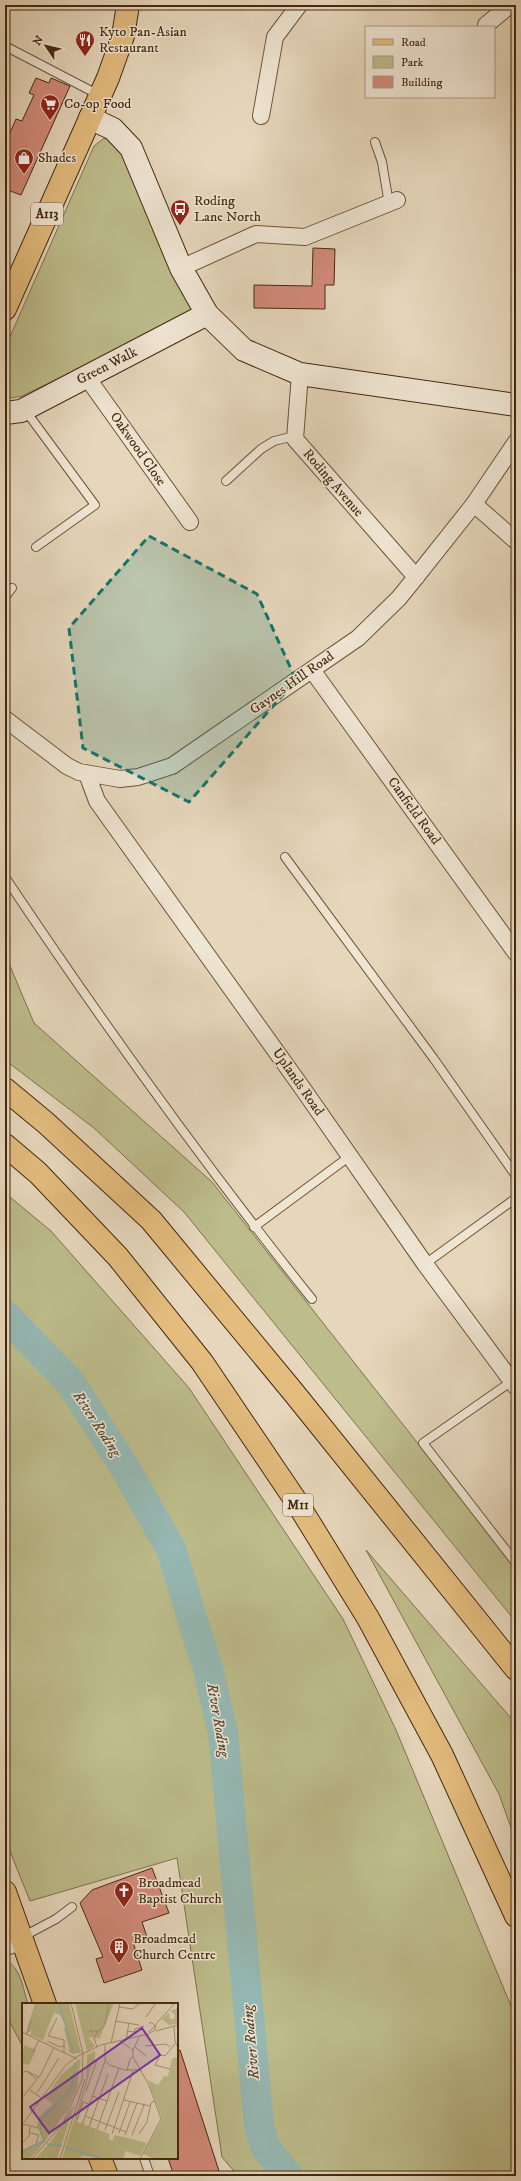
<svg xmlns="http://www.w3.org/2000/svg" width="521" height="2181" font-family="'IM FELL DW Pica',serif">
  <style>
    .green { fill: #bdbc8b; stroke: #80724c }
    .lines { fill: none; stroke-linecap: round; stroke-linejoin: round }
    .river { stroke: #96b9b4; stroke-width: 30 }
    .building { fill: #d28a7b; stroke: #44280e }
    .lane-casing { stroke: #6c543a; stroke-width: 10 }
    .street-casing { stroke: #6c543a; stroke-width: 18 }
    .secondary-casing { stroke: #44280e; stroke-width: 24 }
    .primary-casing { stroke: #44280e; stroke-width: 24 }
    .highway-casing { stroke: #44280e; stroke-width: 24 }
    .lane { stroke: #efe5d3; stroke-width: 8 }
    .street { stroke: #efe5d3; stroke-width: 16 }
    .secondary { stroke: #efe5d3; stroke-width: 22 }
    .primary { stroke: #e3bc7e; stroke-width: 22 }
    .highway { stroke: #e3bc7e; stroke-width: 22 }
    .marked { fill: #0f766e; fill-opacity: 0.2; stroke: #0f766e; stroke-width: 3; stroke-dasharray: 8 5; stroke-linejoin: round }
    .labels { text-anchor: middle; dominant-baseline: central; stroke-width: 3; stroke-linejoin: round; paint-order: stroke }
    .shield { fill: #efe5d3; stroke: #776149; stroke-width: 1 }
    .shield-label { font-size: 13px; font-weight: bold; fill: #44280e }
    .poi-label { font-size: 14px; fill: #44280e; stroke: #efe5d3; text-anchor: start }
    .street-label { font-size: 14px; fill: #44280e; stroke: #efe5d3 }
    .water-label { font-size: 15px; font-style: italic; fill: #584c38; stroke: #efe5d3 }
    .inset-river { fill: none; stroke: #96b9b4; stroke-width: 2 }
    .inset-road { fill: none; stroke: #a59176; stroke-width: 1 }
    .view { fill: #7b2cbf; fill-opacity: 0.15; stroke: #7b2cbf; stroke-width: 2 }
    .inset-edge { fill: none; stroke: #44280e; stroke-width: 2 }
  </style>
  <rect width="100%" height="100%" fill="#e6d7bc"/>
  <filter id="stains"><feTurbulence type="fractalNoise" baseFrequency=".005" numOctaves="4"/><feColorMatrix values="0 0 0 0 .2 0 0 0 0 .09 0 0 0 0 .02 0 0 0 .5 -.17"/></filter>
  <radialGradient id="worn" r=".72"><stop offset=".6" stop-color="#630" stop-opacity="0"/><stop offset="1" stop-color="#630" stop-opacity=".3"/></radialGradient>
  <g class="green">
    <polygon points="109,138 116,141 194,307 186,317 22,396 11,398 5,396 5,348 94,146 103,139"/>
    <polygon points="5,954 34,1023 212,1182 516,1568 516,1622 184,1212 94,1128 5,1060"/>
    <polygon points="5,1193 51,1231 189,1388 343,1619 396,1730 516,2018 516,2176 238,2176 222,2157 177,1858 30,1901 5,1839"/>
    <polygon points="366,1550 516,1724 516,1842 499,1794"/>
    <path d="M5,1960C21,1967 23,1989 28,2004H23V2047L5,2013Z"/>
  </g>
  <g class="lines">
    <polyline class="river" points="5,1315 70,1382 125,1468 171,1549 208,1669 223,1733 259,2126 265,2147 288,2176"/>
  </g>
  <g class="building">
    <polygon points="36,78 49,83 51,78 70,86 21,195 5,189 5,144 16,119 22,121 34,95 29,93"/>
    <polygon points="313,248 335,249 334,285 325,285 325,309 254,308 254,285 312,286"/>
    <polygon points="152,1868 169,1913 142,1922 147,1937 133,1942 142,1970 104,1983 96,1959 103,1957 80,1903 92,1890"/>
    <polygon points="180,2050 219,2171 204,2176 174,2176 168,2158 177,2158 177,2051"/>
  </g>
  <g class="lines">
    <defs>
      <g id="lane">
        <polyline points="5,46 99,95"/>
        <polyline points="375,142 382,162 389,204"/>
        <polyline points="25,410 95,505 36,547"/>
        <polyline points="226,481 261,449 274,441 295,436"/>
        <polyline points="5,597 12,588"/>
        <polyline points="285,857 434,1059 516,1176"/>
        <path d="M5,877C102,1022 203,1163 312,1299"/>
        <polyline points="254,1227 350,1156"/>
        <polyline points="425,1264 516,1198"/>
        <polyline points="512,1381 423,1443 516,1563"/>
        <polyline points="22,1937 56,1919 72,1907"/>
        <polyline points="144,2158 150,2176"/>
      </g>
      <g id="street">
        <polyline points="486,25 510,5"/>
        <polyline points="261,116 275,37 299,5"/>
        <polyline points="181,268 256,234 305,237 397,200"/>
        <polyline points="300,374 295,439 416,577"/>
        <polyline points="86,376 190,522"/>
        <polyline points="474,504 516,541"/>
        <polyline points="312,670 516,953"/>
        <polyline points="5,719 67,766 79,772 120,779 138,777 172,766 358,638 399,598 416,577 474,504 516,442"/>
        <polyline points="87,774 97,801 303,1089 425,1264 516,1387"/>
        <polyline points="5,1947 22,1942"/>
      </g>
      <g id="secondary">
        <polyline points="90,118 113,129 131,148 181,268 207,314 244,350 300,374 516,405"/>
        <polyline points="5,413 21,411 207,314"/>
      </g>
      <g id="primary">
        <polyline points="5,309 108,78 123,36 128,5"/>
        <polyline points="5,1892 45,2004"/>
        <polyline points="100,2158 107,2176"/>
      </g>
      <g id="highway">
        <polyline points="5,1089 46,1123 151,1220 294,1393 516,1669"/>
        <polyline points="5,1145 38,1173 118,1257 202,1362 296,1501 368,1618 442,1755 516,1916"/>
      </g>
    </defs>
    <use href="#lane" class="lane-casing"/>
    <use href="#street" class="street-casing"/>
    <use href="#secondary" class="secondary-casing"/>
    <use href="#primary" class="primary-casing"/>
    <use href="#highway" class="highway-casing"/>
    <use href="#lane" class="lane"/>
    <use href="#street" class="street"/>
    <use href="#secondary" class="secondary"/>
    <use href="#primary" class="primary"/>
    <use href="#highway" class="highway"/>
  </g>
  <path class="marked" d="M149,536L257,594L296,680L189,802L83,748L69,628Z"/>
  <defs>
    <symbol id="restaurant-pin" viewBox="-11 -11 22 30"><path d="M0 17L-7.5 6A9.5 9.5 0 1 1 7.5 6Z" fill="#8f2418" stroke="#efe5d3"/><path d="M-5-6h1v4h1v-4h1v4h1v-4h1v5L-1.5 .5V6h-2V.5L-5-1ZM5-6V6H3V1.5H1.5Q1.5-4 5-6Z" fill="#fff"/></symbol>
    <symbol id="supermarket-pin" viewBox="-11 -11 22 30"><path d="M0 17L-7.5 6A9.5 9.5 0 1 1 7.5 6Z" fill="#8f2418" stroke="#efe5d3"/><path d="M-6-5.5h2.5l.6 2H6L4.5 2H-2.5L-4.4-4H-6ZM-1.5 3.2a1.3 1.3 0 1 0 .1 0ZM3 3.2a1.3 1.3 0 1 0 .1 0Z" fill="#fff"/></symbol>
    <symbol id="shop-pin" viewBox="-11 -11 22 30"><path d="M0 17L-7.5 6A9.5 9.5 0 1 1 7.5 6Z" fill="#8f2418" stroke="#efe5d3"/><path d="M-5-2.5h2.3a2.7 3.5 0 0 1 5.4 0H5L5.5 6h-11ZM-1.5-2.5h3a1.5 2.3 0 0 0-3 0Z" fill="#fff"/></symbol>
    <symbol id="bus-pin" viewBox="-11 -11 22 30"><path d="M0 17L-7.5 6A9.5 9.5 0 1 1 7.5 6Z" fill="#8f2418" stroke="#efe5d3"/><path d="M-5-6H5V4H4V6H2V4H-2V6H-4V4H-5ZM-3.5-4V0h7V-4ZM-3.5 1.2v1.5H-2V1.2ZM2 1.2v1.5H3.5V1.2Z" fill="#fff"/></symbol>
    <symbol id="church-pin" viewBox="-11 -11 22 30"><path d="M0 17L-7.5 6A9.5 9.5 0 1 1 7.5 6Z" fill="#8f2418" stroke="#efe5d3"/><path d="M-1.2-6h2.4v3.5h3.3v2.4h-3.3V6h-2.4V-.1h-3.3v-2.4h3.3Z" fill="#fff"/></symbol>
    <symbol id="building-pin" viewBox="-11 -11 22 30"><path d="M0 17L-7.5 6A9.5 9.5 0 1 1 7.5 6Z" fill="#8f2418" stroke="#efe5d3"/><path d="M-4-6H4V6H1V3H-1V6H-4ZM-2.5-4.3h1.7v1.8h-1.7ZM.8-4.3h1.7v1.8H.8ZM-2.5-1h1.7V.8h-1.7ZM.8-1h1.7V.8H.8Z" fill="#fff"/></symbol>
  </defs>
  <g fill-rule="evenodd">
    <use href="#restaurant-pin" x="74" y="29" width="22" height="30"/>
    <use href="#supermarket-pin" x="39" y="93" width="22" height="30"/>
    <use href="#shop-pin" x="13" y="147" width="22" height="30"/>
    <use href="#bus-pin" x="169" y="198" width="22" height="30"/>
    <use href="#church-pin" x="113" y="1880" width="22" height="30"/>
    <use href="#building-pin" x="108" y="1936" width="22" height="30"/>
  </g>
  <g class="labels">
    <g class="shield">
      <rect x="31" y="203" width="32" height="22" rx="3"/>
      <rect x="283" y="1494" width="30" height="22" rx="3"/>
    </g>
    <g class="shield-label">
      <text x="47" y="214">A113</text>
      <text x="298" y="1505">M11</text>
    </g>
    <g class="poi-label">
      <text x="99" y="32">Kyto Pan-Asian<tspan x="99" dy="16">Restaurant</tspan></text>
      <text x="64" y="104">Co-op Food</text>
      <text x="38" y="158">Shades</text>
      <text x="194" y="201">Roding<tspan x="194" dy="16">Lane North</tspan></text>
      <text x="138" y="1883">Broadmead<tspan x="138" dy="16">Baptist Church</tspan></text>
      <text x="133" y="1939">Broadmead<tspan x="133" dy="16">Church Centre</tspan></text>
    </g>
    <g class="street-label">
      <text transform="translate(107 366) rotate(-27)">Green Walk</text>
      <text transform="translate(138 449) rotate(55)">Oakwood Close</text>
      <text transform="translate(333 483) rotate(49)">Roding Avenue</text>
      <text transform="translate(292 683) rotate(-35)">Gaynes Hill Road</text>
      <text transform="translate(414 811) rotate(54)">Canfield Road</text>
      <text transform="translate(298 1082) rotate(55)">Uplands Road</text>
    </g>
    <g class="water-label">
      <text transform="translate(97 1424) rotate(57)">River Roding</text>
      <text transform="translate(218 1720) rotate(80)">River Roding</text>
      <text transform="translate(251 2042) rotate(-95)">River Roding</text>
    </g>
  </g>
  <g transform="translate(22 2003)">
    <rect width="156" height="156" fill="#e6d7bc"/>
    <path d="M13,0H47L59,50H48L42,26L44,24L38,12L32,10L21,37L8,32L10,28L4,30ZM53,0H92L78,35L66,34L73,43L65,48ZM156,5V21L147,22L140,16L147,10L148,16H152L153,12L148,8ZM2,42L14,47L7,62L0,60ZM73,48V57L69,64L55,119L88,131L87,136L90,138L93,132L125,140L118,153L104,148L101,156L60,153L59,156H40L64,78L65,52ZM154,54L156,55V156H132L121,151L140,116L126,77L136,82L142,73H146L150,56ZM59,55L55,85L45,108L16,147L7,156H0V147L21,137L15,123L17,114L31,101L23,95L39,72ZM53,100L35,156H13L29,139Z" fill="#bdbc8b"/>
    <path class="inset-river" d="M37,0L52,51M25,141L40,143M43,144L80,156M0,149L22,138L18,126L19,116L47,90L51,79L53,60"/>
    <path class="inset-road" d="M97,4L111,6L118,0M124,14L134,0M35,15L26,33L42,37V49M93,18L117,22M127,21L129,19L133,23L127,29M152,23L153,39L156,44M67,28H77L83,21L87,0M105,28L112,29L113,26L122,23M134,28L156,22M0,29L55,56M5,31L9,17M117,34L111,47V54L127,82L139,116L118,156M104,37L107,20M25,38L38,44L43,43M98,38L111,47M89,40L98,0M83,41V57L87,62L103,67H118M123,43L144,41L148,44M75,44L72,35L76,28M113,44L124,53M11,49L17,37M136,51L143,53L153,41M138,52L133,62L148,66M105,67L108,56L111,54M5,68L15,77M0,70L4,68L17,74M8,87L21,96M64,88L75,57M15,90L37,55M70,93L85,98M0,95L19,71L32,44M102,97L128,103M63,113L104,129M55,117L61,99L67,101M1,121L16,125M0,122L43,63L54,54L79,42L126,31L133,27L134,21L153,0M60,122L83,58M67,124L86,71M75,126L97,65M83,127L97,89M8,130L17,132L14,140M97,130L108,99M90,131L111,68M117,131L125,119L129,100L132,98M103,132L115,100M110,132L122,102M0,140L7,133L8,124M10,156L41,120L60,77L61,51L49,0M38,156L63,76"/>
    <path class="view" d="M120,25L138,52L27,130L8,104Z"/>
    <rect width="156" height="156" class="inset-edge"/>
  </g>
  <rect width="521" height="2181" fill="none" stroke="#e6d7bc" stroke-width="20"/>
  <rect x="6" y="6" width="509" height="2169" fill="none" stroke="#44280e" stroke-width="2"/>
  <rect x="10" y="10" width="501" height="2161" fill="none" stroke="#44280e"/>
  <rect x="365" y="26" width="130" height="72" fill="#efe5d3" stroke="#ab9984"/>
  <rect x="373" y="39" width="20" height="6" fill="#e3bc7e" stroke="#ab9984"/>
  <text x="401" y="46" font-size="12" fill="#44280e">Road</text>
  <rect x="373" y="56" width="20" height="12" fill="#bdbc8b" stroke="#ab9984"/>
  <text x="401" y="66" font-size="12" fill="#44280e">Park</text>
  <rect x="373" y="76" width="20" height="12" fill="#d28a7b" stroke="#ab9984"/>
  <text x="401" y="86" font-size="12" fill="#44280e">Building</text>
  <g transform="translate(46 46) rotate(305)" stroke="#efe5d3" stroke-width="3" paint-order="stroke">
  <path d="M0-3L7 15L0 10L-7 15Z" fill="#44280e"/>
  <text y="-6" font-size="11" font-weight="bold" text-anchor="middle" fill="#44280e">N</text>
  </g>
  <rect width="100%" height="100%" filter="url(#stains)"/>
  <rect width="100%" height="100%" fill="url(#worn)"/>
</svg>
